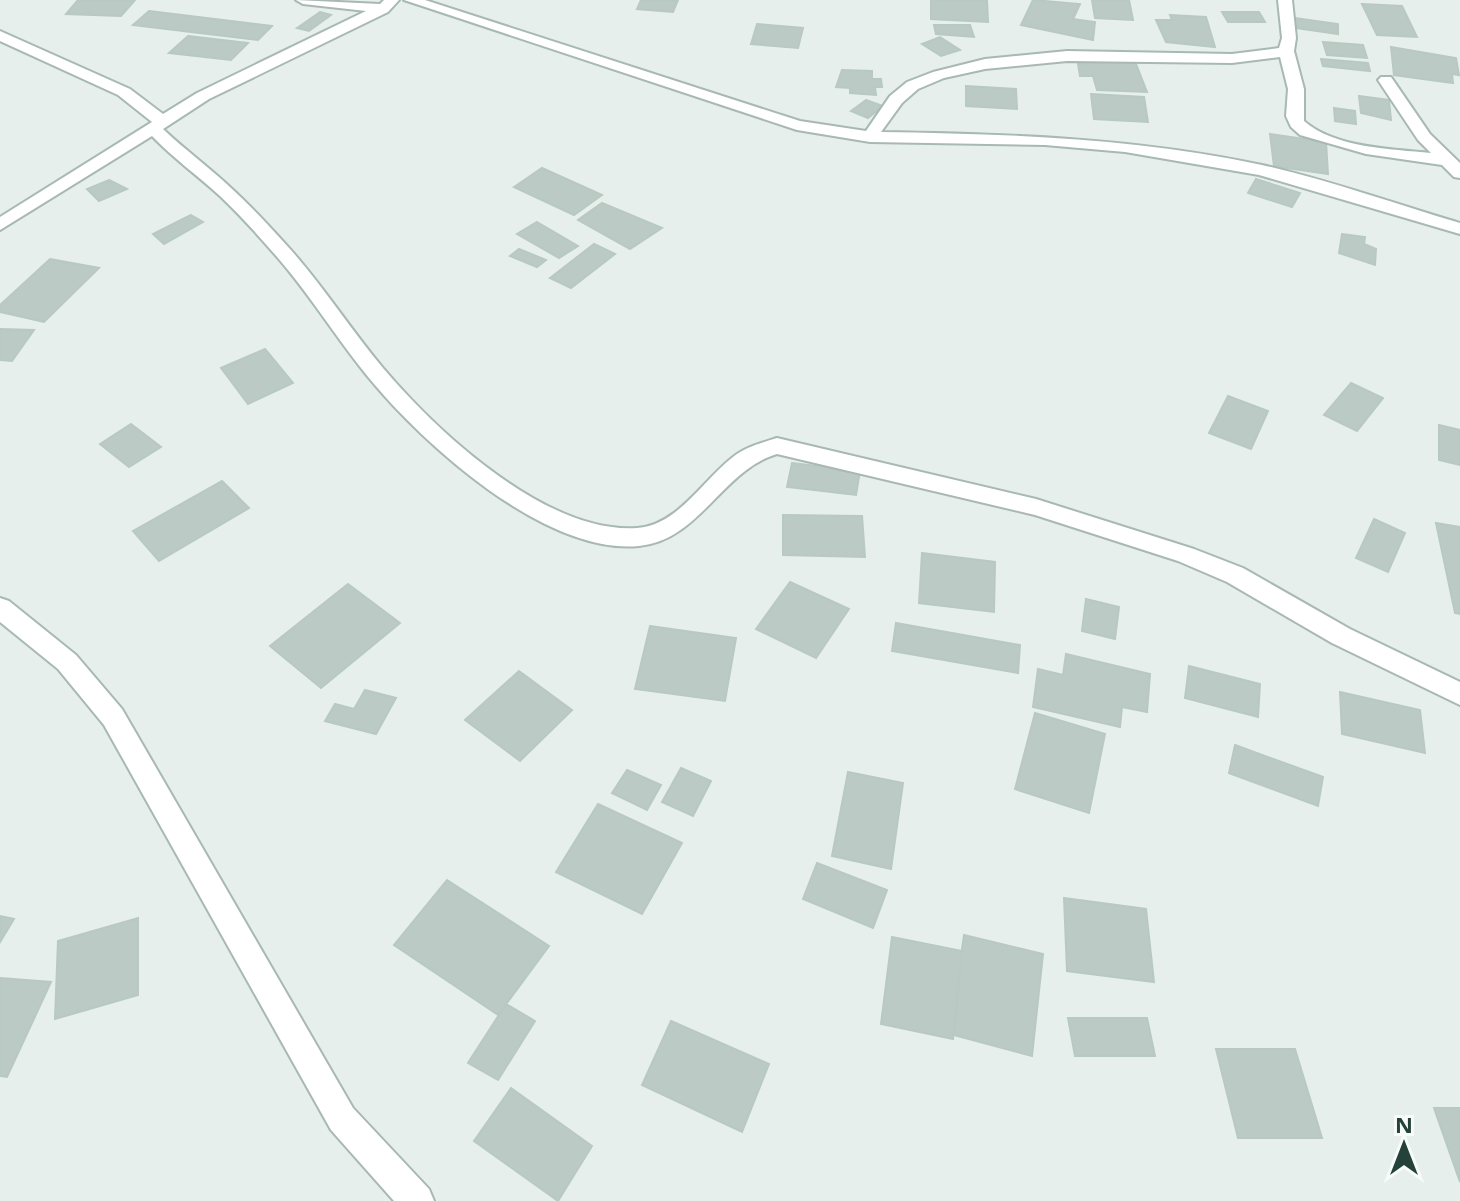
<svg xmlns="http://www.w3.org/2000/svg" width="1460" height="1201" font-family="'Noto Sans',sans-serif">
  <style>
    .building { fill: #bbcac4; stroke: #b8c9c2; stroke-width: 2 }
    .lines { fill: none; stroke-linecap: round; stroke-linejoin: round }
    .minor-casing { stroke: #a8b8b2; stroke-width: 4 }
    .minor { fill: #fff; fill-rule: evenodd }
  </style>
  <rect width="100%" height="100%" fill="#e6efeb"/>
  <g class="building">
    <polygon points="78,0 135,0 121,16 66,14"/>
    <polygon points="641,0 678,0 673,12 637,9"/>
    <polygon points="931,0 987,0 988,22 931,19"/>
    <polygon points="1033,0 1080,4 1073,19 1095,22 1093,40 1021,25"/>
    <polygon points="1092,0 1129,0 1133,20 1095,18"/>
    <polygon points="1362,4 1402,6 1417,37 1377,35"/>
    <polygon points="149,11 272,26 258,40 133,25"/>
    <polygon points="320,12 331,15 309,31 297,28"/>
    <polygon points="1222,12 1259,12 1265,22 1228,22"/>
    <polygon points="1170,15 1206,17 1215,47 1166,42 1156,20 1172,20"/>
    <polygon points="1295,18 1338,24 1338,34 1295,28"/>
    <polygon points="757,24 803,28 798,48 751,44"/>
    <polygon points="934,25 970,25 974,37 936,34"/>
    <polygon points="188,36 248,43 231,60 169,53"/>
    <polygon points="940,37 960,50 941,56 922,44"/>
    <polygon points="1323,42 1363,45 1367,58 1327,55"/>
    <polygon points="1391,47 1456,58 1459,75 1452,74 1453,83 1394,75"/>
    <polygon points="1095,58 1134,59 1147,92 1097,90 1093,76 1080,76 1078,64 1097,63"/>
    <polygon points="1321,59 1368,63 1370,71 1323,66"/>
    <polygon points="842,70 872,71 872,79 881,79 882,87 875,87 876,95 850,93 850,88 836,87"/>
    <polygon points="966,86 1016,89 1017,109 966,106"/>
    <polygon points="1091,94 1144,97 1148,122 1094,119"/>
    <polygon points="1359,96 1389,100 1391,120 1361,113"/>
    <polygon points="866,100 883,106 868,118 851,111"/>
    <polygon points="1334,108 1355,111 1356,124 1335,121"/>
    <polygon points="1270,134 1326,142 1328,174 1274,166"/>
    <polygon points="542,168 602,195 574,215 514,187"/>
    <polygon points="1256,179 1300,193 1292,207 1248,193"/>
    <polygon points="109,180 127,189 99,201 87,189"/>
    <polygon points="602,203 662,228 630,249 578,220"/>
    <polygon points="191,215 203,222 164,244 153,234"/>
    <polygon points="537,222 578,246 559,258 517,234"/>
    <polygon points="1342,234 1365,237 1364,244 1376,249 1375,265 1339,253"/>
    <polygon points="594,244 615,254 571,288 550,278"/>
    <polygon points="519,249 546,260 537,267 510,256"/>
    <polygon points="50,259 99,268 44,322 0,312 0,305"/>
    <polygon points="0,329 34,330 12,361 0,360"/>
    <polygon points="265,349 293,383 248,404 221,368"/>
    <polygon points="1351,383 1383,398 1357,431 1324,415"/>
    <polygon points="1228,396 1268,411 1251,449 1209,433"/>
    <polygon points="131,424 161,447 129,467 100,444"/>
    <polygon points="1439,425 1460,430 1460,465 1439,460"/>
    <polygon points="792,463 860,471 856,495 787,487"/>
    <polygon points="222,481 249,508 159,561 133,531"/>
    <polygon points="783,515 862,516 865,557 783,555"/>
    <polygon points="1374,519 1405,533 1388,572 1356,558"/>
    <polygon points="1436,523 1460,527 1460,614 1455,613"/>
    <polygon points="922,553 995,562 994,612 919,603"/>
    <polygon points="790,582 849,609 816,658 756,629"/>
    <polygon points="348,584 400,623 321,688 270,646"/>
    <polygon points="1086,599 1119,607 1115,639 1082,631"/>
    <polygon points="896,623 1020,645 1018,673 892,651"/>
    <polygon points="650,626 736,638 725,701 635,689"/>
    <polygon points="1066,654 1150,674 1147,712 1122,707 1120,727 1033,707 1038,669 1063,675"/>
    <polygon points="1189,666 1260,684 1258,717 1185,698"/>
    <polygon points="519,671 572,710 520,761 465,720"/>
    <polygon points="365,690 396,698 376,734 325,721 335,704 354,709"/>
    <polygon points="1340,692 1420,710 1425,753 1342,734"/>
    <polygon points="1035,713 1105,734 1089,813 1015,789"/>
    <polygon points="1235,745 1323,777 1318,806 1229,773"/>
    <polygon points="681,768 711,781 693,816 662,802"/>
    <polygon points="627,770 661,785 647,810 612,793"/>
    <polygon points="848,772 903,783 891,869 832,856"/>
    <polygon points="598,804 682,843 642,914 556,872"/>
    <polygon points="817,863 887,890 873,928 803,899"/>
    <polygon points="447,880 549,946 498,1015 394,945"/>
    <polygon points="1064,898 1146,909 1154,982 1067,971"/>
    <polygon points="0,916 14,919 0,942"/>
    <polygon points="138,918 138,995 55,1019 58,941"/>
    <polygon points="964,935 1043,954 1032,1056 950,1034"/>
    <polygon points="892,937 962,951 953,1039 881,1024"/>
    <polygon points="0,978 51,982 7,1077 0,1076"/>
    <polygon points="506,1004 535,1021 498,1080 468,1063"/>
    <polygon points="1068,1018 1147,1018 1155,1056 1075,1056"/>
    <polygon points="671,1021 769,1064 742,1132 642,1085"/>
    <polygon points="1216,1049 1295,1049 1322,1138 1238,1138"/>
    <polygon points="511,1088 592,1146 558,1201 474,1141"/>
    <polygon points="1434,1108 1460,1108 1460,1182"/>
  </g>
  <g class="lines">
    <defs>
      <g id="minor">
        <path d="M296,0L380,4L384,0H399L388,12L209,99L163,129C185,150 209,167 231,188C252,207 271,228 290,249C324,287 351,330 383,368C438,433 547,534 637,528C677,526 704,479 733,457C746,447 761,443 777,438L1036,499L1194,549L1243,568L1350,629L1460,682V705L1332,643L1227,582L1178,561L1035,515L777,454C722,470 700,540 639,546C546,555 424,445 369,378C337,339 311,296 278,258C259,236 240,215 220,196C197,175 173,158 152,136L0,230V217L152,122L118,95L0,41V31L130,89L163,114L197,93L366,11L303,4Z"/>
        <path d="M404,0H425L800,121L866,131L890,96L907,82L933,72L985,59L1067,51L1232,54L1279,48L1282,38L1278,0H1292L1296,38L1294,51L1304,89V121C1335,148 1391,149 1431,153L1418,140L1378,80L1381,77H1391L1430,134L1460,163V178L1454,177L1442,165L1366,154L1300,135L1291,127L1286,116L1288,89L1280,57L1232,63L1067,61L985,69L944,78L918,89L902,103L881,132C1011,134 1135,138 1262,165C1329,180 1395,204 1460,223V234L1259,175L1125,152L1045,145L870,142L797,130Z"/>
        <polygon points="0,598 9,601 76,655 122,709 353,1108 429,1189 434,1201 394,1201 331,1130 104,725 58,669 0,622"/>
      </g>
    </defs>
    <use href="#minor" class="minor-casing"/>
    <use href="#minor" class="minor"/>
  </g>
  <g transform="translate(1404 1145)" stroke="#f7fbf9" stroke-width="6" paint-order="stroke">
  <path d="M0-6L14 30L0 20L-14 30Z" fill="#24423a"/>
  <text y="-12" font-size="22" font-weight="bold" text-anchor="middle" fill="#24423a">N</text>
  </g>
</svg>
